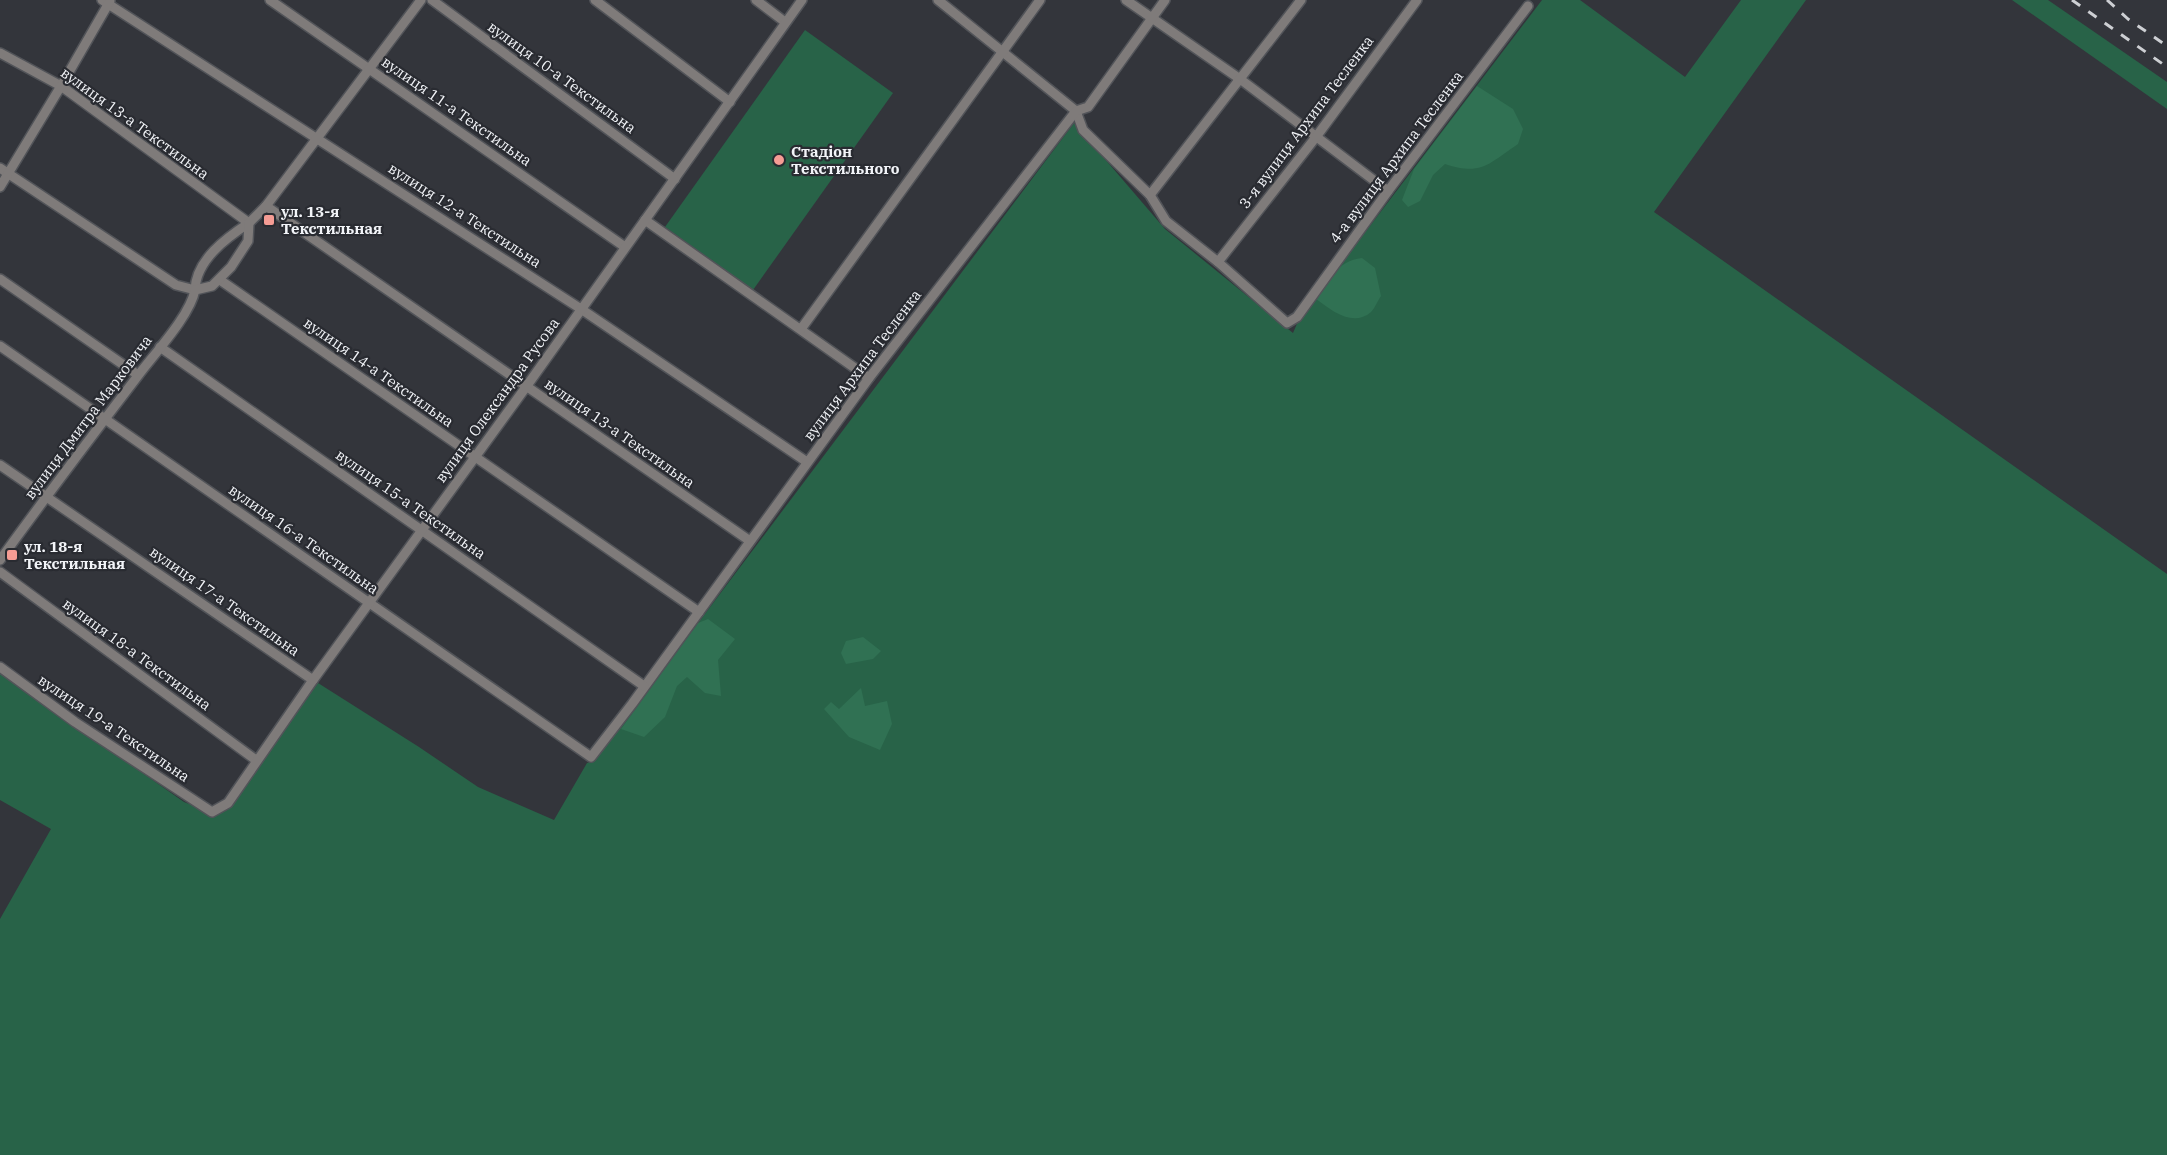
<svg xmlns="http://www.w3.org/2000/svg" width="2167" height="1155" font-family="'IBM Plex Serif',serif">
  <style>
    .green { fill: #286348 }
    .forest { fill: #307153 }
    .lines { fill: none; stroke-linecap: round; stroke-linejoin: round }
    .minor-casing { stroke: #525459; stroke-width: 12 }
    .minor { stroke: #7f7b7a; stroke-width: 9 }
    .rail { stroke: #cdcfd3; stroke-width: 3; stroke-dasharray: 10 10; stroke-linecap: butt }
    .poi-dot { fill: #f59c94; stroke: #292b31; stroke-width: 2 }
    .labels { text-anchor: middle; dominant-baseline: central; stroke-width: 4.5; stroke-linejoin: round; paint-order: stroke }
    .street-label { font-size: 15px; fill: #f2f4f8; stroke: #292b31 }
    .poi-label { font-size: 15px; font-weight: bold; fill: #f2f4f8; stroke: #292b31; text-anchor: start }
  </style>
  <rect width="100%" height="100%" fill="#33353b"/>
  <g class="green">
    <polygon points="1542,0 1580,0 1685,77 1741,0 1806,0 1654,212 2167,574 2167,1155 0,1155 0,919 51,829 0,800 0,673 184,802 203,809 212,815 226,810 234,800 318,683 419,747 478,787 554,820 587,763 595,760 1074,123 1165,229 1293,333 1299,319"/>
    <polygon points="2012,0 2048,0 2167,82 2167,109"/>
    <polygon points="805,30 893,93 753,290 665,227"/>
  </g>
  <g class="forest">
    <path d="M1477,86L1513,109L1523,129L1518,144C1488,164 1482,176 1445,164L1433,175L1420,201L1408,207L1402,200L1414,169Z"/>
    <path d="M1362,258L1375,268L1381,296C1378,300 1375,308 1371,312C1353,328 1331,310 1316,299C1329,280 1337,261 1362,258Z"/>
    <polygon points="708,619 735,639 718,660 721,696 705,693 687,677 677,686 665,717 644,737 621,729 698,623"/>
    <polygon points="863,637 881,651 873,659 846,664 841,653 846,641"/>
    <polygon points="861,688 865,706 887,701 892,724 880,750 849,737 824,709 831,702 839,709"/>
  </g>
  <g class="lines">
    <defs>
      <g id="minor">
        <polyline points="102,0 581,309 807,462"/>
        <polyline points="270,0 625,247"/>
        <polyline points="432,0 675,179"/>
        <polyline points="595,0 730,102"/>
        <polyline points="756,0 785,22"/>
        <polyline points="938,0 1076,111 1083,130 1150,195 1166,221 1218,262 1287,323 1297,317 1388,191 1528,6"/>
        <polyline points="1126,0 1240,79 1388,191"/>
        <path d="M0,53L61,86L249,223C226,238 196,260 195,290L176,285L0,168"/>
        <polyline points="0,187 61,86 110,1"/>
        <polyline points="1150,195 1301,0"/>
        <polyline points="266,206 750,541"/>
        <polyline points="645,220 869,378"/>
        <polyline points="1218,262 1316,137 1417,0"/>
        <polyline points="0,279 138,375"/>
        <polyline points="220,280 699,612"/>
        <polyline points="801,329 1040,0"/>
        <polyline points="0,346 591,757 632,704 869,378 1076,111 1088,107 1165,0"/>
        <polyline points="160,347 644,686"/>
        <polyline points="0,465 313,680"/>
        <path d="M0,560C45,498 91,437 137,377C154,354 190,316 195,290L212,286L231,267L248,241L249,223L266,206L421,0"/>
        <polyline points="0,572 256,760"/>
        <polyline points="0,667 75,722 212,812 228,803 313,680 526,387 802,0"/>
      </g>
    </defs>
    <use href="#minor" class="minor-casing"/>
    <use href="#minor" class="minor"/>
    <g class="rail">
      <polyline points="2072,0 2167,67"/>
      <polyline points="2107,0 2128,19 2167,46"/>
    </g>
  </g>
  <g class="poi-dot">
    <circle cx="779" cy="160" r="6"/>
    <rect x="263" y="214" width="12" height="12" rx="3"/>
    <rect x="6" y="549" width="12" height="12" rx="3"/>
  </g>
  <g class="labels">
    <g class="street-label">
      <text transform="translate(562 77) rotate(36)">вулиця 10-а Текстильна</text>
      <text transform="translate(457 111) rotate(35)">вулиця 11-а Текстильна</text>
      <text transform="translate(1306 122) rotate(-53)">3-я вулиця Архипа Тесленка</text>
      <text transform="translate(135 123) rotate(36)">вулиця 13-а Текстильна</text>
      <text transform="translate(1396 157) rotate(-53)">4-а вулиця Архипа Тесленка</text>
      <text transform="translate(465 215) rotate(33)">вулиця 12-а Текстильна</text>
      <text transform="translate(862 365) rotate(-53)">вулиця Архипа Тесленка</text>
      <text transform="translate(379 372) rotate(35)">вулиця 14-а Текстильна</text>
      <text transform="translate(497 400) rotate(-54)">вулиця Олександра Русова</text>
      <text transform="translate(88 417) rotate(-53)">вулиця Дмитра Марковича</text>
      <text transform="translate(620 433) rotate(35)">вулиця 13-а Текстильна</text>
      <text transform="translate(411 504) rotate(35)">вулиця 15-а Текстильна</text>
      <text transform="translate(304 539) rotate(35)">вулиця 16-а Текстильна</text>
      <text transform="translate(225 601) rotate(35)">вулиця 17-а Текстильна</text>
      <text transform="translate(137 654) rotate(36)">вулиця 18-а Текстильна</text>
      <text transform="translate(114 728) rotate(34)">вулиця 19-а Текстильна</text>
    </g>
    <g class="poi-label">
      <text x="791" y="151">Стадіон<tspan x="791" dy="17">Текстильного</tspan></text>
      <text x="281" y="211">ул. 13-я<tspan x="281" dy="17">Текстильная</tspan></text>
      <text x="24" y="546">ул. 18-я<tspan x="24" dy="17">Текстильная</tspan></text>
    </g>
  </g>
</svg>
